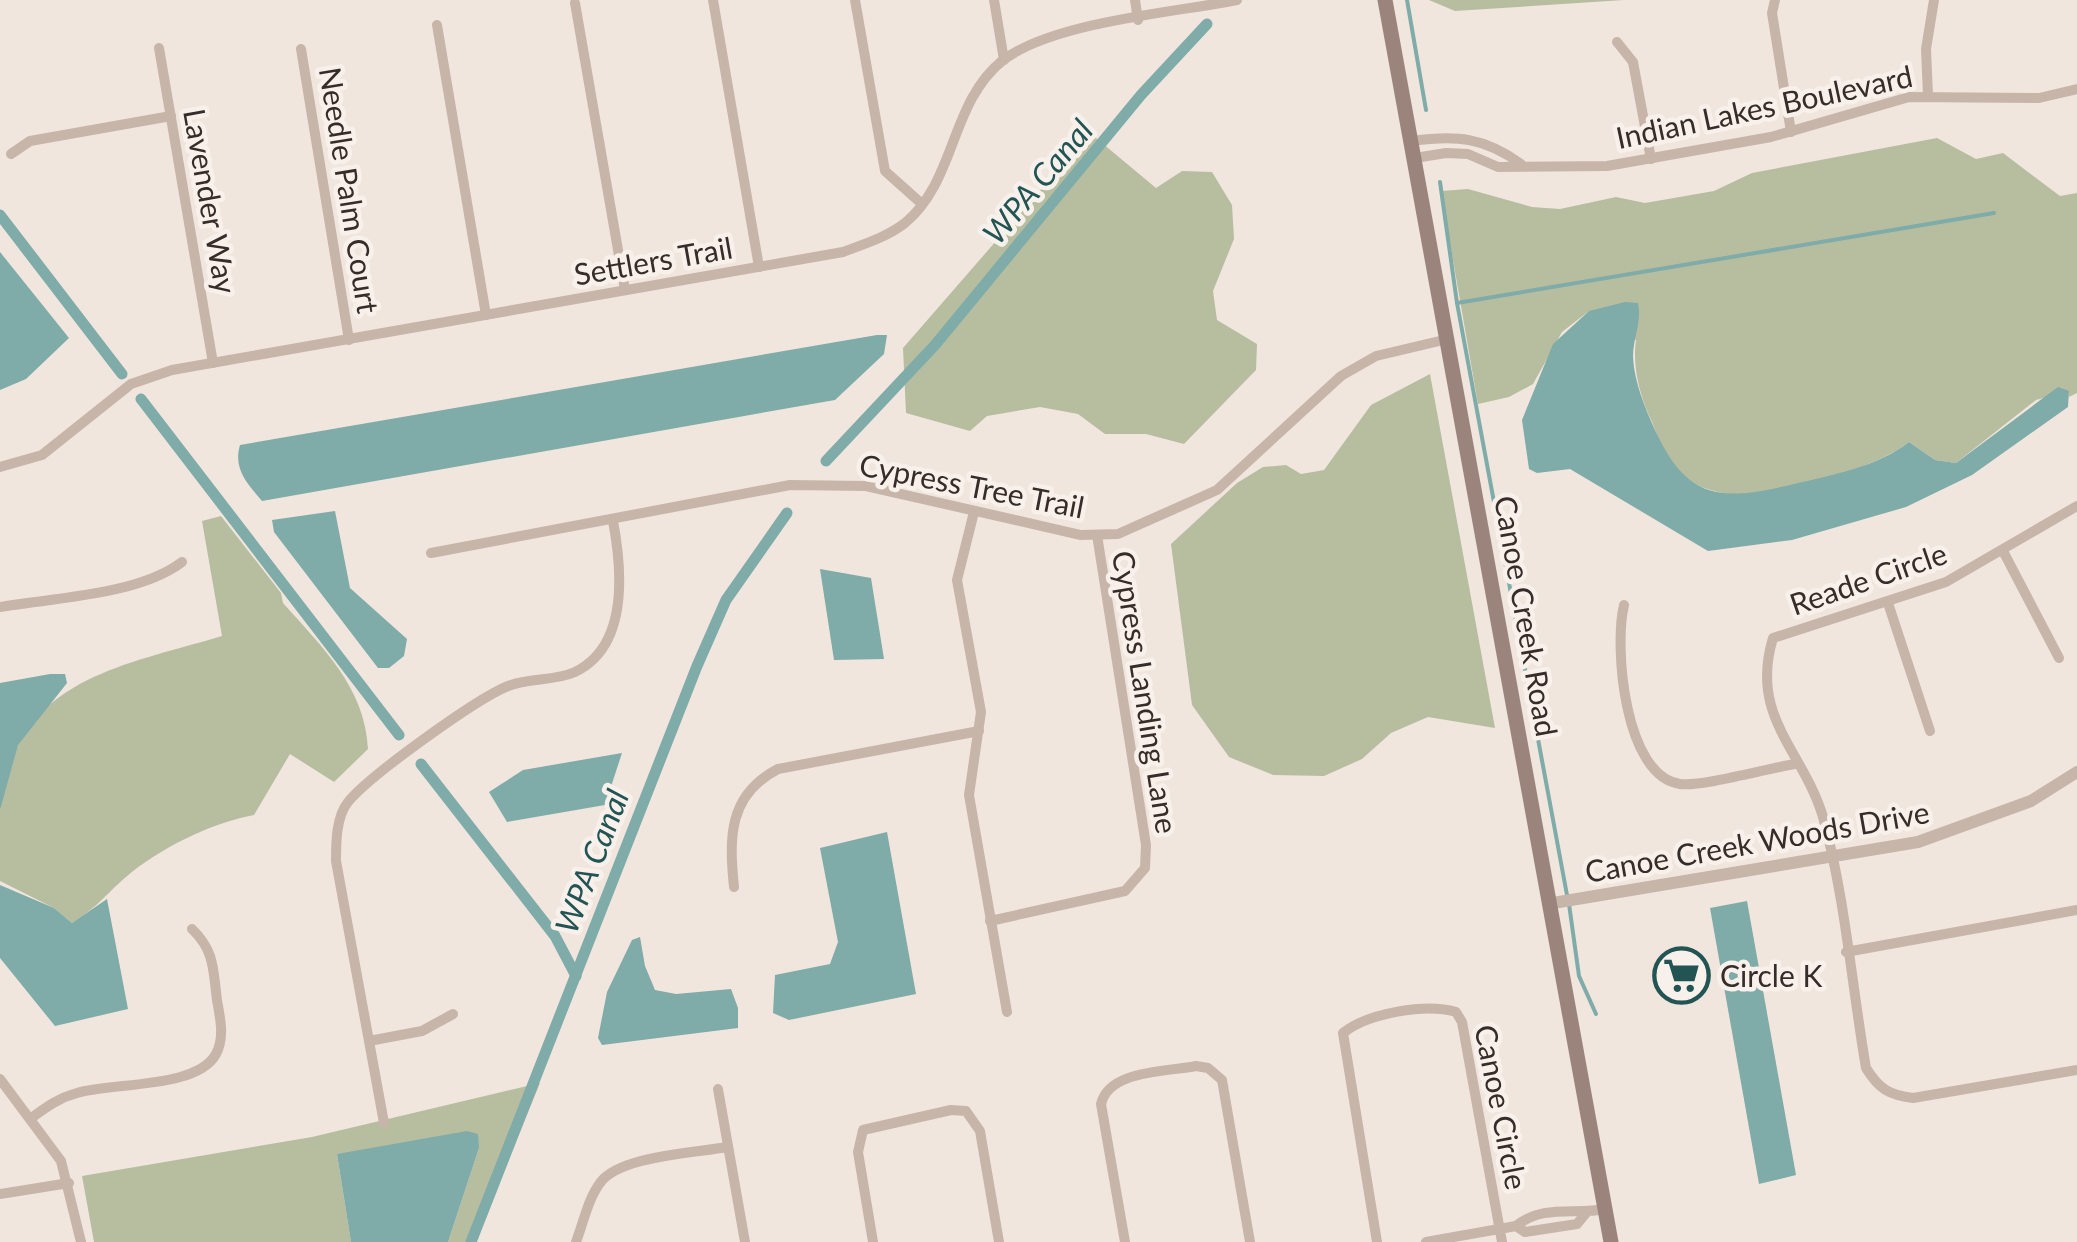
<svg xmlns="http://www.w3.org/2000/svg" width="2077" height="1242" font-family="Lato,sans-serif">
  <style>
    .green { fill: #b7be9f }
    .water { fill: #7faba9 }
    .lines { fill: none; stroke-linecap: round; stroke-linejoin: round }
    .stream { stroke: #7faba9; stroke-width: 4 }
    .canal { stroke: #7faba9; stroke-width: 11 }
    .minor { stroke: #c8b5aa; stroke-width: 10 }
    .tertiary { stroke: #c8b5aa; stroke-width: 12 }
    .secondary { stroke: #9b847c; stroke-width: 15 }
    .labels { text-anchor: middle; dominant-baseline: central; stroke-width: 9; stroke-linejoin: round; paint-order: stroke }
    .street-label { font-size: 30px; fill: #362c29; stroke: #f8f0ea }
    .poi-label { font-size: 30px; fill: #362c29; stroke: #f8f0ea; text-anchor: start }
    .water-label { font-size: 32px; font-style: italic; fill: #225453; stroke: #f8f0ea }
  </style>
  <rect width="100%" height="100%" fill="#f0e6de"/>
  <g class="green">
    <polygon points="1429,0 1624,0 1455,11"/>
    <polygon points="1090,133 1156,188 1182,171 1212,172 1232,205 1234,239 1213,291 1217,320 1257,344 1256,370 1184,444 1146,434 1105,434 1078,414 1040,407 987,416 970,431 906,413 903,348"/>
    <path d="M1937,138L1976,159L2003,153L2060,196L2077,193V393L2069,397V391L2036,400L1956,463L1935,460L1909,442C1876,468 1790,492 1748,495C1725,496 1699,489 1682,476C1667,465 1659,439 1652,422C1640,397 1632,367 1636,340L1589,311L1562,332L1533,384L1509,397L1478,404L1441,191L1468,189L1532,207L1560,209L1616,197L1645,203L1714,191L1752,173Z"/>
    <polygon points="1430,374 1495,728 1428,717 1391,733 1362,759 1324,776 1273,775 1229,757 1192,705 1171,544 1237,483 1263,467 1286,465 1301,474 1324,470 1371,405"/>
    <path d="M221,516L281,593L283,603C322,647 365,687 368,749L334,782L290,754L254,815C211,823 160,848 126,877C105,895 98,907 72,923L54,908L0,881C0,858 0,834 0,811C12,680 118,667 222,636L202,521Z"/>
    <polygon points="540,1083 475,1242 448,1242 479,1148 337,1154 351,1242 94,1242 82,1176 312,1137"/>
  </g>
  <g class="water">
    <polygon points="0,252 69,338 26,379 0,390"/>
    <path d="M1625,302L1638,303C1642,323 1633,337 1633,357C1634,381 1645,408 1655,430C1688,502 1722,501 1794,484C1832,475 1877,467 1909,442L1935,460L1956,463L2058,387L2069,391L2068,407L1972,475L1906,507L1792,540L1708,551L1570,469L1537,473L1529,469L1522,420L1553,344L1589,311Z"/>
    <path d="M877,335H887L884,354L835,400L262,501C247,483 233,469 240,445Z"/>
    <polygon points="335,511 350,588 407,639 404,656 389,668 378,668 274,532 272,520"/>
    <polygon points="820,569 871,578 884,659 834,660"/>
    <polygon points="50,674 65,674 67,683 18,745 0,810 0,683"/>
    <polygon points="622,753 605,805 507,822 489,792 523,770"/>
    <polygon points="887,832 916,994 789,1020 773,1013 775,975 830,964 838,942 820,848"/>
    <polygon points="0,885 54,908 72,923 107,899 128,1009 55,1026 0,958"/>
    <polygon points="1747,901 1796,1175 1759,1184 1710,908"/>
    <polygon points="640,937 645,966 655,990 676,994 731,989 738,1008 738,1028 602,1045 598,1038 607,992 632,940"/>
    <polygon points="467,1131 478,1134 479,1148 448,1242 351,1242 337,1154"/>
  </g>
  <g class="lines">
    <g class="stream">
      <polyline points="1407,0 1426,110"/>
      <polyline points="1440,182 1457,303 1994,213"/>
      <polyline points="1457,303 1567,895"/>
      <polyline points="1569,904 1579,976 1596,1014"/>
    </g>
    <g class="canal">
      <polyline points="0,215 122,374"/>
      <polyline points="141,399 399,735"/>
      <polyline points="826,461 935,345 1141,95 1207,24"/>
      <polyline points="421,764 555,936 576,976"/>
      <polyline points="471,1242 697,666 726,600 787,513"/>
    </g>
    <g class="minor">
      <polyline points="713,0 759,267"/>
      <polyline points="855,0 885,171 922,204"/>
      <polyline points="994,0 1004,60"/>
      <polyline points="1135,0 1138,20"/>
      <polyline points="1775,0 1772,13 1791,132"/>
      <polyline points="575,3 625,290"/>
      <polyline points="437,25 486,315"/>
      <polyline points="1617,42 1633,62 1651,159"/>
      <polyline points="159,48 213,363"/>
      <polyline points="301,49 349,340"/>
      <polyline points="1928,96 1926,49 1934,0"/>
      <path d="M1412,141C1456,135 1484,137 1521,164"/>
      <polyline points="11,154 30,141 171,116"/>
      <polyline points="1415,158 1446,153 1468,154 1498,167 1607,166 1771,137 1909,97 2039,98 2077,89"/>
      <path d="M0,467L42,455L131,384L172,370L843,252C864,244 887,237 905,223C956,181 950,103 1002,61C1052,22 1172,13 1237,0"/>
      <path d="M2077,506L1946,582L1773,638C1749,717 1803,750 1823,817C1845,896 1852,987 1866,1068C1879,1089 1889,1095 1913,1098L2077,1070"/>
      <polyline points="974,512 957,580 981,712 969,795 1007,1012"/>
      <polyline points="2003,551 2059,658"/>
      <polyline points="431,553 790,485 866,486 1081,535 1118,534 1217,490 1341,376 1376,356 1448,339"/>
      <polyline points="1888,603 1930,731"/>
      <path d="M1624,605C1614,646 1624,776 1680,784C1702,787 1769,768 1795,764"/>
      <path d="M0,607C53,598 139,595 182,562"/>
      <path d="M734,887C729,838 728,795 778,769L979,731"/>
      <polyline points="990,921 1125,891 1145,868 1146,845 1097,535"/>
      <polyline points="1846,952 2077,910"/>
      <polyline points="369,1041 422,1031 453,1014"/>
      <polyline points="0,1079 61,1161 81,1242"/>
      <polyline points="718,1089 745,1242"/>
      <path d="M30,1119C45,1108 58,1098 77,1093C113,1082 197,1089 216,1054C225,1037 220,1018 217,1000C213,970 215,951 192,929"/>
      <path d="M384,1123L336,861C336,843 336,817 348,802C369,776 476,699 508,686C529,678 555,681 575,672C629,646 622,569 613,521"/>
      <polyline points="0,1194 69,1183"/>
      <polyline points="1516,1226 1525,1232 1577,1224 1586,1213"/>
      <path d="M576,1242C583,1224 588,1199 600,1183C619,1156 695,1153 727,1147"/>
      <polyline points="873,1242 858,1152 863,1130 951,1110 966,1111 980,1131 999,1242"/>
      <path d="M1125,1242L1101,1104C1109,1070 1166,1072 1196,1066L1208,1068L1222,1080L1250,1242"/>
      <path d="M1377,1242L1343,1033C1368,1013 1426,1003 1456,1012L1462,1022L1502,1242"/>
      <path d="M1426,1242L1516,1226C1543,1204 1575,1215 1605,1209"/>
    </g>
    <polyline class="tertiary" points="1553,903 1918,842 2031,801 2077,772"/>
    <polyline class="secondary" points="1385,0 1611,1242"/>
  </g>
  <defs>
    <symbol id="supermarket-ring" viewBox="-11 -11 22 22"><circle r="9.5" fill="#f8f0ea" stroke="#225453" stroke-width="1.5"/><path d="M-6-5.5h2.5l.6 2H6L4.5 2H-2.5L-4.4-4H-6ZM-1.5 3.2a1.3 1.3 0 1 0 .1 0ZM3 3.2a1.3 1.3 0 1 0 .1 0Z" fill="#225453"/></symbol>
  </defs>
  <g fill-rule="evenodd">
    <use href="#supermarket-ring" x="1650" y="944" width="63" height="63"/>
  </g>
  <g class="labels">
    <g class="street-label">
      <text transform="translate(1764 106) rotate(-12)">Indian Lakes Boulevard</text>
      <text transform="translate(350 190) rotate(81)">Needle Palm Court</text>
      <text transform="translate(211 201) rotate(80)">Lavender Way</text>
      <text transform="translate(653 260) rotate(-10)">Settlers Trail</text>
      <text transform="translate(972 485) rotate(11)">Cypress Tree Trail</text>
      <text transform="translate(1868 578) rotate(-19)">Reade Circle</text>
      <text transform="translate(1527 616) rotate(80)">Canoe Creek Road</text>
      <text transform="translate(1146 692) rotate(81)">Cypress Landing Lane</text>
      <text transform="translate(1757 841) rotate(-10)">Canoe Creek Woods Drive</text>
      <text transform="translate(1502 1107) rotate(79)">Canoe Circle</text>
    </g>
    <g class="poi-label">
      <text x="1720" y="975">Circle K</text>
    </g>
    <g class="water-label">
      <text transform="translate(1037 181) rotate(-50)">WPA Canal</text>
      <text transform="translate(591 861) rotate(-69)">WPA Canal</text>
    </g>
  </g>
</svg>
